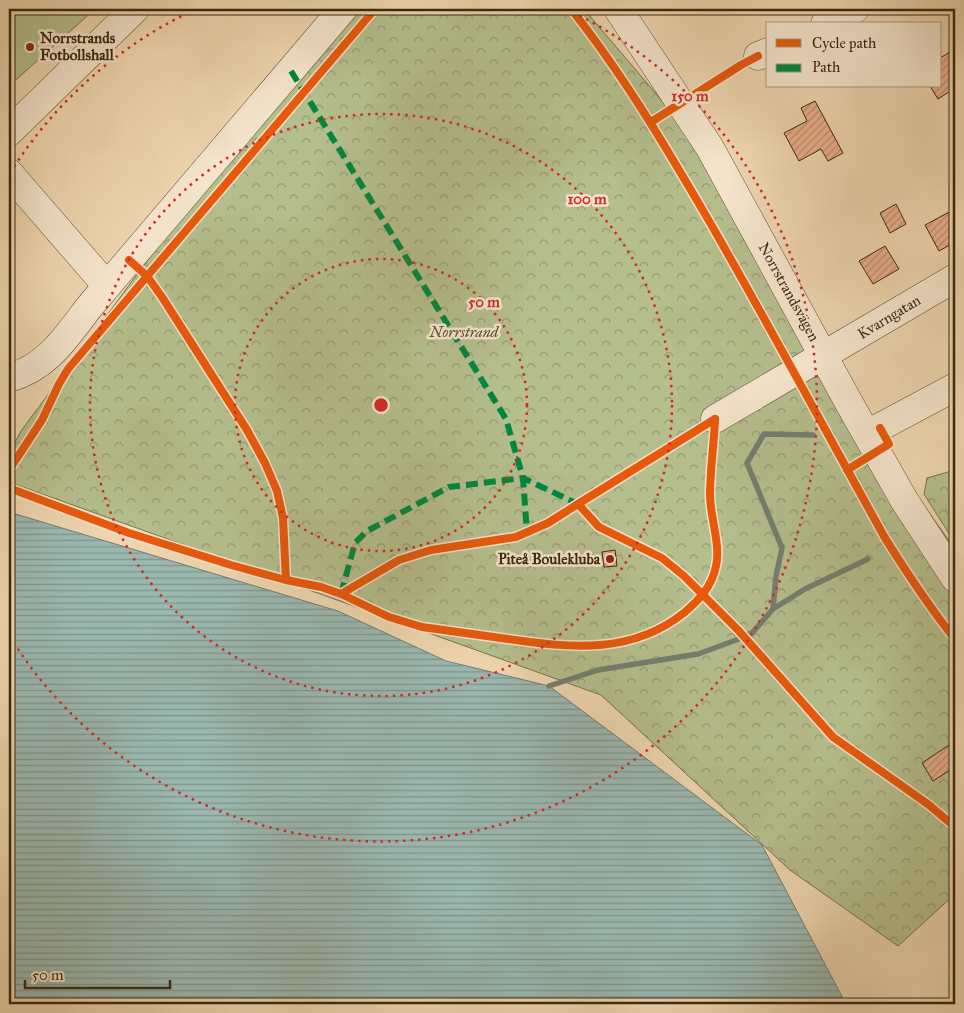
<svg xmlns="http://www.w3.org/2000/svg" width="964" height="1013" font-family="'IM FELL Great Primer',serif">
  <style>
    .green { fill: #b5be8d; stroke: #78744f }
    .forest { fill: url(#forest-crowns); stroke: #78744f }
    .water { fill: url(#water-rules); stroke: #747f70 }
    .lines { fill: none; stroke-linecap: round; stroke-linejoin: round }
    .stream { stroke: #747f70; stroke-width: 5.5 }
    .building { fill: url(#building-hatch); stroke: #3b2911 }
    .minor-casing { stroke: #685438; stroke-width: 29 }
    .minor { stroke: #f4e4cb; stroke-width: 28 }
    .quiet { stroke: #00873e; stroke-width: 6; stroke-dasharray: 12 6; stroke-linecap: butt }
    .cycleway-casing { stroke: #f4e4cb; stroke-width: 11 }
    .cycleway { stroke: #e8590c; stroke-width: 8 }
    .ring { fill: none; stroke: #d62828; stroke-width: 2.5; stroke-dasharray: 2.5 5 }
    .poi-dot { fill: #8f2418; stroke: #f4e4cb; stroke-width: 2 }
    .labels { text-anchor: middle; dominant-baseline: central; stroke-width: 5; stroke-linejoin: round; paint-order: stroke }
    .poi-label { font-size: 15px; font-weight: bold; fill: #3b2911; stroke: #f4e4cb; text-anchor: start }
    .street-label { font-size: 15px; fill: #3b2911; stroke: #f4e4cb }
    .park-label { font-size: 15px; font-style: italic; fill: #5a4e30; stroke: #f4e4cb }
    .centre { fill: #d62828; stroke: #f4e4cb; stroke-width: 2.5 }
    .ring-label { font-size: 15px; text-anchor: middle; font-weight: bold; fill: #d62828; stroke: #f4e4cb; stroke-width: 5; stroke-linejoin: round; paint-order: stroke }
  </style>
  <defs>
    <pattern id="forest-crowns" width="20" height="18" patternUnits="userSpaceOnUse" patternTransform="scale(1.25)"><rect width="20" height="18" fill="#b5be8d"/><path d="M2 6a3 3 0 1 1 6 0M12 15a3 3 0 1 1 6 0" fill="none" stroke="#949a72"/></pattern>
    <pattern id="water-rules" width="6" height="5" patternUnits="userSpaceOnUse" patternTransform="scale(1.25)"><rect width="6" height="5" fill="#9ab8b0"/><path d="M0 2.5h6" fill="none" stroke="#7f968e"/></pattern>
    <pattern id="building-hatch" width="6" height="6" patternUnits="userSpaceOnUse" patternTransform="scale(1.25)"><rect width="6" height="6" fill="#e8ae8b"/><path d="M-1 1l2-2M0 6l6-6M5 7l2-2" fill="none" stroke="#bd8e70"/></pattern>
  </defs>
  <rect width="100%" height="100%" fill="#eed5af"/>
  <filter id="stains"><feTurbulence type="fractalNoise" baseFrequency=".004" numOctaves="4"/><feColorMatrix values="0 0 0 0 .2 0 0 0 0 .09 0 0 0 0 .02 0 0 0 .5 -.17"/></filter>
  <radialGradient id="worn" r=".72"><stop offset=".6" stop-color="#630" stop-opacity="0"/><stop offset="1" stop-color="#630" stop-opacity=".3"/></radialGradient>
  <polygon class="green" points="9,9 95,9 9,86"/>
  <g class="forest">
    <polygon points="331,9 584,9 669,109 905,479 955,549 955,894 898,946 790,870 601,695 9,482 9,454 21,431 239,137"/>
    <polygon points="955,470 955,543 924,494 927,478"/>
  </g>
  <polygon class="water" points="9,512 338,611 446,661 549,686 762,845 846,1004 9,1004"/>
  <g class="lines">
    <g class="stream">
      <polyline points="773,609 776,576 782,548 747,463 764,434 813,435"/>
      <polyline points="549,686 598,670 698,654 739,639 753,632 773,609 805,589 868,559"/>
    </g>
  </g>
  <g class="building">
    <polygon points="955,49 955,88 938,99 930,86 940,86 940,58"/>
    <polygon points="815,101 843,153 828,161 821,149 799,161 784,133 807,121 801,108"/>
    <polygon points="896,204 906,224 890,233 880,213"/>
    <polygon points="955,209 955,242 939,251 925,225"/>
    <polygon points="885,246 899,269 873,284 859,261"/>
    <polygon points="615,550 617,566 604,567 602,552"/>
    <polygon points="955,741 955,767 933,781 922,763"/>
  </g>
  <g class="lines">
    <defs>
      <g id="minor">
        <polyline points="618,9 710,148 849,403 904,500 955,578"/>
        <polyline points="825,24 855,9"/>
        <polyline points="758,56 768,52"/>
        <polyline points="9,132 135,9"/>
        <polyline points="9,173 107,286"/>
        <path d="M9,378C48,367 66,337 90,306L343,9"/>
        <polyline points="715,419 955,278"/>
        <polyline points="867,434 955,387"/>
      </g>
    </defs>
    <use href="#minor" class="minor-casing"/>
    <use href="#minor" class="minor"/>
    <g class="quiet">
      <polyline points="291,71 506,419 523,478 527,533"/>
      <polyline points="341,594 355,543 367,531 449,487 523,478 578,504"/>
    </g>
    <defs>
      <g id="cycleway">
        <path d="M571,9C622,73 664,144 705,214C767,321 825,430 885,538C907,573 929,607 955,639"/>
        <polyline points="651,122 741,65 758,56"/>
        <polyline points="129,260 147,276 162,297 247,430 265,463 277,491 283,518 286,580"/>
        <polyline points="9,470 42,420 59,384 68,369 375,9"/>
        <polyline points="847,470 889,444 880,428"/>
        <path d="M9,488L129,533L231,565L286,580L321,587L341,594L389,617L422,627C451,631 479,635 508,639C571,648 632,655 685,612C700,599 712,586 716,566C721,545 710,517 710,495C710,470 714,445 715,419"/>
        <polyline points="578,504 715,419"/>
        <polyline points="341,594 399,560 431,550 516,537 548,523 578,504 599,527 662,558 684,576 738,630 833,737 929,805 955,827"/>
      </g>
    </defs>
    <use href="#cycleway" class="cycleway-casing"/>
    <use href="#cycleway" class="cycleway"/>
  </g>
  <g class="ring">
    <circle cx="381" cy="405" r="146"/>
    <circle cx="381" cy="405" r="291"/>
    <path d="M10 173A437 437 0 0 1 196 9M566 9A437 437 0 1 1 10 637"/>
  </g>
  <g class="poi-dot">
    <circle cx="30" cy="47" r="5"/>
    <circle cx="610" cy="559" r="5"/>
  </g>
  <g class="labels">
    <g class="poi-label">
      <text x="40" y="38">Norrstrands<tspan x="40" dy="17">Fotbollshall</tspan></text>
      <text x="600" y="559" text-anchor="end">Piteå Boulekluba</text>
    </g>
    <g class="street-label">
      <text transform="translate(789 292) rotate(61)">Norrstrandsvägen</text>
      <text transform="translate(889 317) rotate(-31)">Kvarngatan</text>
    </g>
    <g class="park-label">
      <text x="464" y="332">Norrstrand</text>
    </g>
  </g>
  <circle cx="381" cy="405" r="8" class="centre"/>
  <g class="ring-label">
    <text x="690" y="101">150 m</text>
    <text x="587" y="204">100 m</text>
    <text x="484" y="307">50 m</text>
  </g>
  <rect width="964" height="1013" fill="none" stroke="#eed5af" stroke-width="30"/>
  <rect x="10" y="10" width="944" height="993" fill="none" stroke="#3b2911" stroke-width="2.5"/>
  <rect x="15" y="15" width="934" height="983" fill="none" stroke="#3b2911"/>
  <rect x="766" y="22" width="175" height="65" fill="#f4e4cb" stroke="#aa9981"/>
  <rect x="776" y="39" width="25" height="8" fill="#e8590c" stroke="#aa9981"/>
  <text x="812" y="48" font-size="15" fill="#3b2911">Cycle path</text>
  <rect x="776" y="64" width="25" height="8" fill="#00873e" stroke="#aa9981"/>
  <text x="812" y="72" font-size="15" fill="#3b2911">Path</text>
  <path d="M25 980v8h145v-8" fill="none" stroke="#3b2911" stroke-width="2.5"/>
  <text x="32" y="980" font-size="15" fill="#3b2911" stroke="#f4e4cb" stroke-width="4" paint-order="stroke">50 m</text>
  <rect width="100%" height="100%" filter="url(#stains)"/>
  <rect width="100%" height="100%" fill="url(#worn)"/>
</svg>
